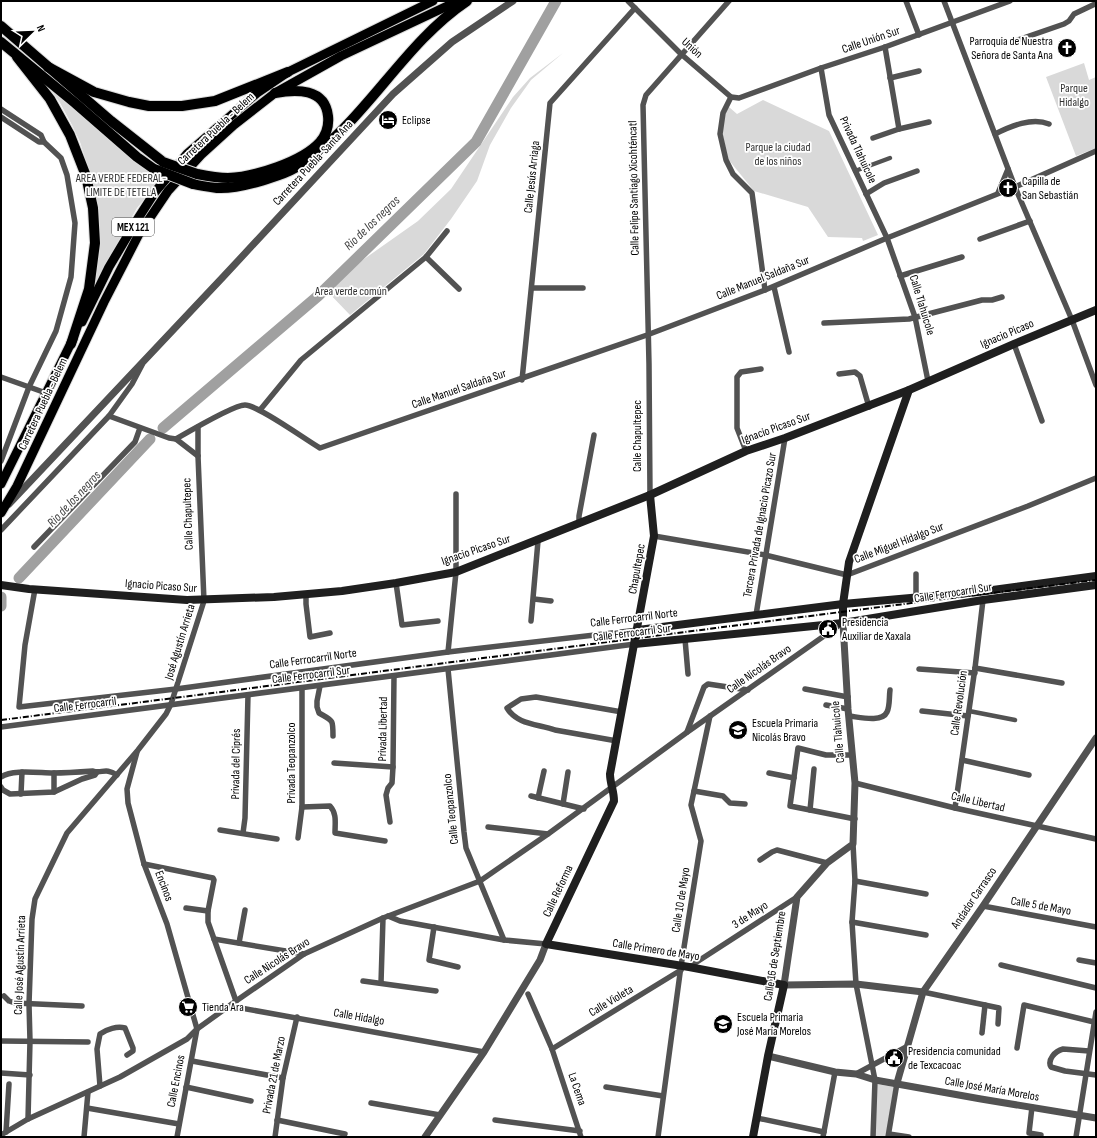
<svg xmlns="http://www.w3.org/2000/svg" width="1097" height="1138" font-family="'Sofia Sans Condensed',sans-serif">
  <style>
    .green { fill: #d9d9d9 }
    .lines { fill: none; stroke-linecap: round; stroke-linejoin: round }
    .river { stroke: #a0a0a0; stroke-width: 11 }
    .primary-casing { stroke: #dbdbdb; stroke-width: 11 }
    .motorway-casing { stroke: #dbdbdb; stroke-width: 12 }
    .pedestrian { stroke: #525252; stroke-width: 4.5 }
    .minor { stroke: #525252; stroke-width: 5.5 }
    .tertiary { stroke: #525252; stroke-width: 7 }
    .secondary { stroke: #1f1f1f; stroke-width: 8 }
    .primary { stroke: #000; stroke-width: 9 }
    .motorway { stroke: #000; stroke-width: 10 }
    .rail { stroke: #000; stroke-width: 2; stroke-dasharray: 6 2 1 2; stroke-linecap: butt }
    .motorway-bridge-casing { stroke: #dbdbdb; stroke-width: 12; stroke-linecap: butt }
    .motorway-bridge { stroke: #000; stroke-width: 10 }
    .labels { text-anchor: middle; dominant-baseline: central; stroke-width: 3.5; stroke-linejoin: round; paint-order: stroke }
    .shield { fill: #fff; stroke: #4c4c4c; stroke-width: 1 }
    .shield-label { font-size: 11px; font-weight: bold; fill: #000 }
    .street-label { font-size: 12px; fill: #000; stroke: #fff }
    .poi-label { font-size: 12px; fill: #000; stroke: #fff; text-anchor: start }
    .park-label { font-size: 12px; fill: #303030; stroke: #fff }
    .water-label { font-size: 13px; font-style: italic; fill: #414141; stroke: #fff }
  </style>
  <rect width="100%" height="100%" fill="#fff"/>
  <g class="green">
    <polygon points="563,53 531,80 511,108 490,145 477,181 451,219 424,254 350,315 325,289 340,276 418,221 451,189 513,97 530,78"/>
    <polygon points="1084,63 1089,80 1096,77 1096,148 1076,156 1046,77"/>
    <polygon points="45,81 147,170 162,178 137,208 91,290 90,174 80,142 72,125 60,103"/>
    <polygon points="763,100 829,131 878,235 863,241 862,238 828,237 808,207 754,191 728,159 722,132 724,115 729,107 737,114"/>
    <polygon points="876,1084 894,1087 886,1137 875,1137"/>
  </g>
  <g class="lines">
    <g class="river">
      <polyline points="163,428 318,296 476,142 556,1"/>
      <polyline points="19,578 150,439"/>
      <polyline points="1,606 1,597"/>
    </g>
    <defs>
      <g id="primary">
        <polyline points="82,322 109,267 137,220 155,192 187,154 257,93 288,72 433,1"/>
        <polyline points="1,484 73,339"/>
        <polyline points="1,513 17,486 104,302 139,234 168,191 201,155 234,125 275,93 341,56 458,1"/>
      </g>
      <g id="motorway">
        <polyline points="1,26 111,121 163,162"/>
        <polyline points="1,42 75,103 137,157 154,169"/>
        <polyline points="17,57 50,99 70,135 86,176 93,208 95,243 89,289 71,344"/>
        <polyline points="48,67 94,92 129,102 149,106 182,106 215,101 288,72"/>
        <path d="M197,174C207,176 218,178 228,178C254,177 302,162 320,142C326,135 329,125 328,116C325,88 296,89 275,93"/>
        <path d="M193,184C201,186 209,187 217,188C232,189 247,185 261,181C273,177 285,174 295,168C364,126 400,46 467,1"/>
      </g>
    </defs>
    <use href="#primary" class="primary-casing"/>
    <use href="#motorway" class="motorway-casing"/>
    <g class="pedestrian">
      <polyline points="855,171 890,158"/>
      <polyline points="969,711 1015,720"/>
    </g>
    <g class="minor">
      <polyline points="628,1 681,54 731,97 739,98 821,68 885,47 1010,1"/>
      <polyline points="906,1 919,35"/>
      <polyline points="944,1 1015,187 1072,320 1096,385"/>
      <polyline points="1012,42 1064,24 1069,21 1074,14 1095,4"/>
      <polyline points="885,47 899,129"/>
      <polyline points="821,68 829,115 887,238 915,317 928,381"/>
      <polyline points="890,78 919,71"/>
      <polyline points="731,97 723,113 720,134 726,160 733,174 752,193 765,290"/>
      <polyline points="1,109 41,135 44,142"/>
      <polyline points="1,117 39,142 44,142 61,158 67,175 75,223 71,277 56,331 29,387 1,461"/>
      <path d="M995,134C1011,126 1032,117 1049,124"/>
      <polyline points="873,138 899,129 929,122"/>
      <polyline points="998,193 1008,169"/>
      <polyline points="866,194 884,183 917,171"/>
      <polyline points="980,239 1030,221"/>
      <polyline points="426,257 459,289"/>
      <polyline points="900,276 962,257"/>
      <polyline points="774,287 789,352"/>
      <polyline points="532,288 583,288"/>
      <polyline points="824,323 909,319 982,300 992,300 1002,297"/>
      <polyline points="1014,344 1042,421"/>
      <polyline points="839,374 855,372 860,376 869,407"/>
      <polyline points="1,377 46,393"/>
      <polyline points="522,380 550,103 635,8"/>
      <polyline points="260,410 301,360 426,257 447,231"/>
      <path d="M109,416L169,438L176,439C188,432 234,405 245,405C258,405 306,440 320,448L647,335L765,290L887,238L1015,187L1096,151"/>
      <polyline points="176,439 198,456"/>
      <polyline points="746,451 737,428 737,377 741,372 761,369"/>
      <polyline points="650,495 649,364 643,105 646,95 729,1"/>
      <polyline points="579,524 579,516 594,435"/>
      <polyline points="1,530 109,416 132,384 142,365"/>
      <polyline points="654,536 765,555 847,575 1028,506 1096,478"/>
      <polyline points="34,547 135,442 140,428"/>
      <polyline points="396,583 402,625 438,621"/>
      <polyline points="35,589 25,645 19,707 176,689 448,652 638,630"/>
      <polyline points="306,594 306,604 310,637 330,633"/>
      <polyline points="916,597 916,574"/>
      <polyline points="534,599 551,601"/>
      <polyline points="756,615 785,438"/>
      <polyline points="531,621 538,541"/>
      <polyline points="685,639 688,674"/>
      <polyline points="448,652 456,572 456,494"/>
      <polyline points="975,668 1062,683"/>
      <polyline points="448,669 464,832 466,848 504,940"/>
      <polyline points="919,669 975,673"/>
      <path d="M320,686L317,701V707L319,713C333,721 333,719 333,736"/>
      <polyline points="805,689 848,697"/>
      <polyline points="826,705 848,709"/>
      <polyline points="922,711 968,716"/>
      <path d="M849,716C859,717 882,723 887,712C890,706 889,697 890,690"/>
      <polyline points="1,727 635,644"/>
      <polyline points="687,732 704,687 708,684 748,690"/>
      <path d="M617,741L555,730C539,724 517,725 507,708L521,699L536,697L622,712"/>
      <polyline points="137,752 127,789 128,803 144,864 167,924 197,1029 177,1137"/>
      <polyline points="852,755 826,755 798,748 790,806 855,819"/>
      <polyline points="962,760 1029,775"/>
      <polyline points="334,763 393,767"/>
      <polyline points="769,773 794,778"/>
      <path d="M1,777C12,769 39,773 53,773C66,773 80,772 93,771C102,774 105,767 117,775"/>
      <polyline points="855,783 955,808 1096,839"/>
      <polyline points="1,787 3,790 10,794 54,792 82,779 95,775 97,772"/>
      <polyline points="694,791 723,796 730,803 745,804"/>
      <polyline points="54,792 54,773"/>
      <polyline points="21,794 22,772"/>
      <polyline points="531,796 584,809"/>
      <polyline points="538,798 544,771"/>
      <polyline points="563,804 568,772"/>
      <path d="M302,807L330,806C337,814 335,822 335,833L385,841"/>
      <polyline points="955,808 975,668 983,600"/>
      <polyline points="810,810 814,769"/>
      <polyline points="390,822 386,795 388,788 392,783 393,767 394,676"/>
      <polyline points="488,827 548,834"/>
      <polyline points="220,830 277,839"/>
      <polyline points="243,833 245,818 248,695"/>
      <polyline points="298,838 302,807 302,688"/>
      <polyline points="853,844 855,881 852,922 856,984 875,1080 873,1137"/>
      <polyline points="760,860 772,852 777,850 827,863"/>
      <polyline points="144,864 213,878 214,880 208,911 208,922 236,1001"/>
      <polyline points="855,881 926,894"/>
      <polyline points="983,906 1096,927"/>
      <polyline points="186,908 208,911"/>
      <polyline points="388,916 400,921 504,940 546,944"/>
      <polyline points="852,922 926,935"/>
      <polyline points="434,927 429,960 458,967"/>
      <polyline points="214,939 304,954"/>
      <polyline points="239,943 245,910"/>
      <polyline points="1079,960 1096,963"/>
      <polyline points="1001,965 1096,988"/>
      <polyline points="689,967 797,897"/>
      <polyline points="363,981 436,991"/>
      <polyline points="381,983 383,918"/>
      <polyline points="923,992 999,1008 998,1024"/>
      <polyline points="528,994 552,1049 581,1137"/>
      <polyline points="4,996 9,1001 15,1003 82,1006"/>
      <polyline points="230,1006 484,1052"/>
      <polyline points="982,1033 985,1005"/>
      <polyline points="2,1041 88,1042"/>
      <polyline points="1017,1048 1024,1005 1094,1022"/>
      <polyline points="552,1049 681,970"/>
      <path d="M1089,1051L1063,1049C1055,1051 1047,1060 1051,1067L1065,1071L1096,1075"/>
      <polyline points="192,1061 283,1078"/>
      <polyline points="1,1073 30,1075"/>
      <polyline points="856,1074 908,1046"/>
      <path d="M100,1086L97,1049L100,1034C107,1029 117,1026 125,1028L133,1048V1051L127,1055"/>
      <polyline points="186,1087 251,1101"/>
      <polyline points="606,1087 663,1096"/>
      <polyline points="371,1103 440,1115"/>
      <polyline points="1032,1107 1029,1133 1041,1135"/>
      <polyline points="87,1108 179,1124"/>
      <polyline points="757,1118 824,1132"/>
      <polyline points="28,1119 30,1041 29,1004 32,919 35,899 67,833 138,750 166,714 171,704 204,601 198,456 198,427"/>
      <polyline points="277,1120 345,1134"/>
      <polyline points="495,1120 580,1131"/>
      <polyline points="6,1132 9,1084"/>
      <polyline points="889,1134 909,1137"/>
      <polyline points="1,1135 28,1119 120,1077 187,1039 197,1029 236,1001 304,954 383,918 480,881 548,834 686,733 841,624"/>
      <polyline points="84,1137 88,1092"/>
      <polyline points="275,1137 283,1078 297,1017"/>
      <polyline points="658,1137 681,966 701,841 691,805 710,716"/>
      <polyline points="823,1137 835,1072"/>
      <polyline points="888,1137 897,1083"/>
      <polyline points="1076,1137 1096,1012"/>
    </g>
    <g class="tertiary">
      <polyline points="9,504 223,277 393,94 452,42 513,1"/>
      <polyline points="843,623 848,709 855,783 853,844 827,863 797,897 784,985 856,984 923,992"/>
      <polyline points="768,1056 835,1072 856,1074 875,1080 981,1099 1096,1118"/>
      <polyline points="897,1083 923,992 983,906 1096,738"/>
      <polyline points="425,1137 484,1052 540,960 546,944"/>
    </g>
    <g class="secondary">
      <path d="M650,495L654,536L610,774C610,783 614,791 614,801L546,944L689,967L784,985L768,1056L753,1137"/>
      <polyline points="1,585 29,589 187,600 274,597 342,591 396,583 456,572 650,495 746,451 785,438 909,390 1014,344 1096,310"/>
      <polyline points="843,623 843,604 849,562 909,390"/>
      <polyline points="638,630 843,604 978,592 1096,576"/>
      <polyline points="635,644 843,623 983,600 1096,585"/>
    </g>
    <use href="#primary" class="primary"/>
    <use href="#motorway" class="motorway"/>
    <path class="rail" d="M1,720C366,674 731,625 1096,580"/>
    <defs>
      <g id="motorway-bridge">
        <polyline points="163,162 197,174"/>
        <polyline points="154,169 193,184"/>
      </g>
    </defs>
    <use href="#motorway-bridge" class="motorway-bridge-casing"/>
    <use href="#motorway-bridge" class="motorway-bridge"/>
  </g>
  <defs>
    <symbol id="church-disc" viewBox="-11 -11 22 22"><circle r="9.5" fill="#000" stroke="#fff"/><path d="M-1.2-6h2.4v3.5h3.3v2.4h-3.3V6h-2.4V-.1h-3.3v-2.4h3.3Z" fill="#fff"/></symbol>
    <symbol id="hotel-disc" viewBox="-11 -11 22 22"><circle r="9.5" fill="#000" stroke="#fff"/><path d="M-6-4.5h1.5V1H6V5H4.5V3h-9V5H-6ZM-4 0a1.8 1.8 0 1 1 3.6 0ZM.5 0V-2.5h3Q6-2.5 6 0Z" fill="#fff"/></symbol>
    <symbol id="civic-disc" viewBox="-11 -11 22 22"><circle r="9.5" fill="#000" stroke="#fff"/><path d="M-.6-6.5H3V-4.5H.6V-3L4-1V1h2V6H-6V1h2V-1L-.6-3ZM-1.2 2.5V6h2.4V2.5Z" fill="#fff"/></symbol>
    <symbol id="school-disc" viewBox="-11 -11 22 22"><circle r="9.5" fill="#000" stroke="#fff"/><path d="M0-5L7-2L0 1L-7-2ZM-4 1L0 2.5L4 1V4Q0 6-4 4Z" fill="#fff"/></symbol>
    <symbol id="supermarket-disc" viewBox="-11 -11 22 22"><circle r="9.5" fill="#000" stroke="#fff"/><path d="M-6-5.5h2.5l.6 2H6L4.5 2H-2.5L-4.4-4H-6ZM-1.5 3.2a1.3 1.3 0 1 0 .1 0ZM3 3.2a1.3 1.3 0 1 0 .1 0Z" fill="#fff"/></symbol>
  </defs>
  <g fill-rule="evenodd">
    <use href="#church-disc" x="1056" y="37" width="22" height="22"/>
    <use href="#hotel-disc" x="377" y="109" width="22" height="22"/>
    <use href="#church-disc" x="997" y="177" width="22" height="22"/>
    <use href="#civic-disc" x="817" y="618" width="22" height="22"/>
    <use href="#school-disc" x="727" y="719" width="22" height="22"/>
    <use href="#supermarket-disc" x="177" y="996" width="22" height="22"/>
    <use href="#school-disc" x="712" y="1013" width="22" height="22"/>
    <use href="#civic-disc" x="883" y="1047" width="22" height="22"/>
  </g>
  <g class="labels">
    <rect class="shield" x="112" y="218" width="42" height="18" rx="3"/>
    <g class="shield-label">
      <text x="133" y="227">MEX 121</text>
    </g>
    <g class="street-label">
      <text transform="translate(871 40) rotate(-19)">Calle Unión Sur</text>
      <text transform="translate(692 48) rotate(42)">Unión</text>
      <text transform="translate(216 129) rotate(-43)">Carretera Puebla - Belem</text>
      <text transform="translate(858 150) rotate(65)">Privada Tlahuicole</text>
      <text transform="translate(313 163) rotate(-47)">Carretera Puebla-Santa Ana</text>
      <text transform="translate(532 177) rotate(-84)">Calle Jesús Arriaga</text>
      <text transform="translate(634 188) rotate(-91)">Calle Felipe Santiago Xicohténcatl</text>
      <text transform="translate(763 278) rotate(-22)">Calle Manuel Saldaña Sur</text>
      <text transform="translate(922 305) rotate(73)">Calle Tlahuicole</text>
      <text transform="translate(1007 334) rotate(-23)">Ignacio Picaso</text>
      <text transform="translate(459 389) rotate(-19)">Calle Manuel Saldaña Sur</text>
      <text transform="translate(43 404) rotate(-65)">Carretera Puebla - Belem</text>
      <text transform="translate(776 428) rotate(-20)">Ignacio Picaso Sur</text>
      <text transform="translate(637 436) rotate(-90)">Calle Chapultepec</text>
      <text transform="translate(188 514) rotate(-92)">Calle Chapultepec</text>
      <text transform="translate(760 525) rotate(-80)">Tercera Privada de Ignacio Picazo Sur</text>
      <text transform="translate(899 543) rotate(-21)">Calle Miguel Hidalgo Sur</text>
      <text transform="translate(476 550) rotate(-19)">Ignacio Picaso Sur</text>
      <text transform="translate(637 569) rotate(-80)">Chapultepec</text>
      <text transform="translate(161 586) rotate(4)">Ignacio Picaso Sur</text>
      <text transform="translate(953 593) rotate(-9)">Calle Ferrocarril Sur</text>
      <text transform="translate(634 618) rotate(-7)">Calle Ferrocarril Norte</text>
      <text transform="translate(632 633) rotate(-7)">Calle Ferrocarril Sur</text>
      <text transform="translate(180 642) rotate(-73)">José Agustín Arrieta</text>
      <text transform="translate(313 659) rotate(-8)">Calle Ferrocarril Norte</text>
      <text transform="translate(759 669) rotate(-35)">Calle Nicolás Bravo</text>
      <text transform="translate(311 675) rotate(-7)">Calle Ferrocarril Sur</text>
      <text transform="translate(959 703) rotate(-82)">Calle Revolución</text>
      <text transform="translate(85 705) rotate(-7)">Calle Ferrocarril</text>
      <text transform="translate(383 729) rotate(-89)">Privada Libertad</text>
      <text transform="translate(838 732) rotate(-95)">Calle Tlahuicole</text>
      <text transform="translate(291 763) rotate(-90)">Privada Teopanzolco</text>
      <text transform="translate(236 764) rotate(-89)">Privada del Ciprés</text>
      <text transform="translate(978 802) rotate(13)">Calle Libertad</text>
      <text transform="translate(451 809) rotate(-96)">Calle Teopanzolco</text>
      <text transform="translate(164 886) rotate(69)">Encinos</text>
      <text transform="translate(558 891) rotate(-65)">Calle Reforma</text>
      <text transform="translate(974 898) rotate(-56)">Andador Carrasco</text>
      <text transform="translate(681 900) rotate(-81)">Calle 10 de Mayo</text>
      <text transform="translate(1041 906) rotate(10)">Calle 5 de Mayo</text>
      <text transform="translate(750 915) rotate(-33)">3 de Mayo</text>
      <text transform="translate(656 950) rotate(9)">Calle Primero de Mayo</text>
      <text transform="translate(775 956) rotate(-81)">Calle 16 de Septiembre</text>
      <text transform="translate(277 961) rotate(-33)">Calle Nicolás Bravo</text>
      <text transform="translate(20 965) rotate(-88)">Calle José Agustín Arrieta</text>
      <text transform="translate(611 1001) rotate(-31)">Calle Violeta</text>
      <text transform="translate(359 1017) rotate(10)">Calle Hidalgo</text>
      <text transform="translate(274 1075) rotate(-79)">Privada 21 de Marzo</text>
      <text transform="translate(176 1081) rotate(-79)">Calle Encinos</text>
      <text transform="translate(577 1089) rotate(71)">La Cema</text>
      <text transform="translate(992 1089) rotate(10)">Calle José María Morelos</text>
    </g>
    <g class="poi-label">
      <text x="1053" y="41" text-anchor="end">Parroquia de Nuestra<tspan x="1053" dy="14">Señora de Santa Ana</tspan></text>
      <text x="402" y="120">Eclipse</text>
      <text x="1022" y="181">Capilla de<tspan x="1022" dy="14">San Sebastián</tspan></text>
      <text x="842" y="622">Presidencia<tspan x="842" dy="14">Auxiliar de Xaxala</tspan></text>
      <text x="752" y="723">Escuela Primaria<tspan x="752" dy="14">Nicolás Bravo</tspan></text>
      <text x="202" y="1007">Tienda Ara</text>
      <text x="737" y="1017">Escuela Primaria<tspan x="737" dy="14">José María Morelos</tspan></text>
      <text x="908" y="1051">Presidencia comunidad<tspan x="908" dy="14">de Texcacoac</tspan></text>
    </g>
    <g class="park-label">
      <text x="1074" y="88">Parque<tspan x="1074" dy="14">Hidalgo</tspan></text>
      <text x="778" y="147">Parque la ciudad<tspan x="778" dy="14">de los niños</tspan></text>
      <text x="121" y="178">AREA VERDE FEDERAL-<tspan x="121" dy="14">LIMITE DE TETELA</tspan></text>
      <text x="351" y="291">Area verde común</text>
    </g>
    <g class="water-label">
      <text transform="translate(372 223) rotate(-44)">Rio de los negros</text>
      <text transform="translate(74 499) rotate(-47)">Rio de los negros</text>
    </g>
  </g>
  <rect width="1097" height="1138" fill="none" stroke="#000000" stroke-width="4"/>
  <g transform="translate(32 32) rotate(67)" stroke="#ffffff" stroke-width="3" paint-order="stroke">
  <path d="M0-3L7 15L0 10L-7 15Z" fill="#000000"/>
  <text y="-6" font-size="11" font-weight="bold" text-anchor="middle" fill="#000000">N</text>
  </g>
</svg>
